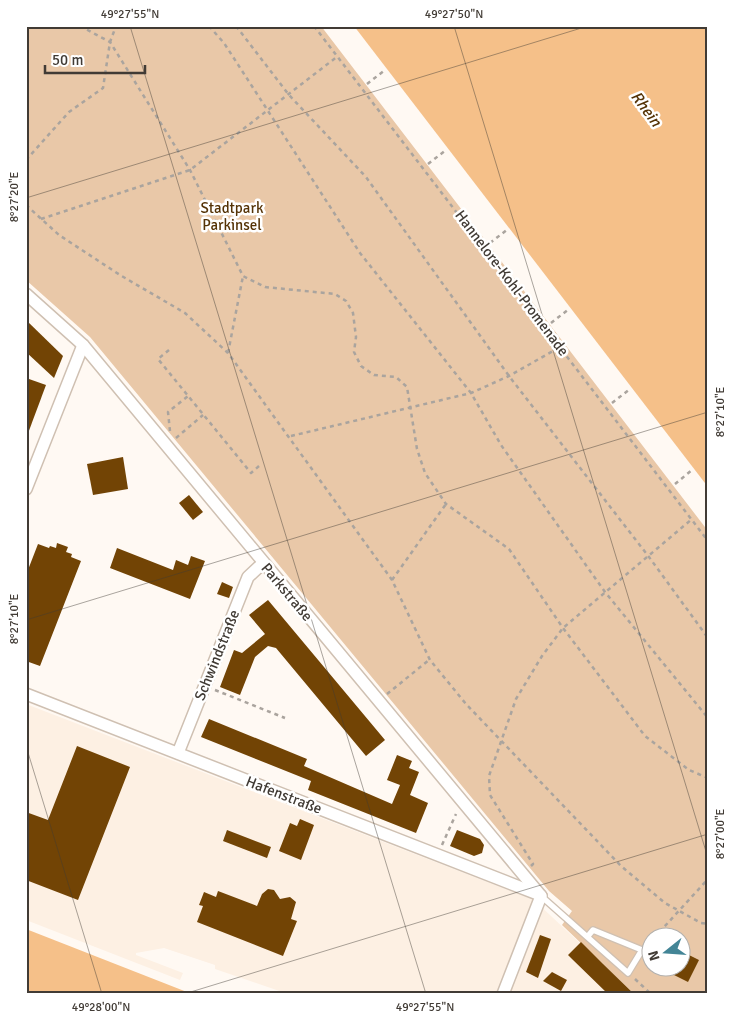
<svg xmlns="http://www.w3.org/2000/svg" width="734" height="1020" font-family="Signika,sans-serif">
  <style>
    .built { fill: #fdf0e3 }
    .green { fill: #e9c8a8; fill-rule: evenodd }
    .water { fill: #f5c089 }
    .building { fill: #724405 }
    .lines { fill: none; stroke-linecap: round; stroke-linejoin: round }
    .service-casing { stroke: #cfc0b2; stroke-width: 8 }
    .minor-casing { stroke: #cfc0b2; stroke-width: 14 }
    .path { stroke: #aaa49e; stroke-width: 2.5; stroke-dasharray: 4 4; stroke-linecap: butt }
    .service { stroke: #fff; stroke-width: 5.5 }
    .minor { stroke: #fff; stroke-width: 11 }
    .ticks { fill: none; stroke: #413b35; stroke-width: 1; stroke-opacity: 0.45 }
    .labels { text-anchor: middle; dominant-baseline: central; stroke-width: 5; stroke-linejoin: round; paint-order: stroke }
    .park-label { font-size: 15px; fill: #553306; stroke: #fff }
    .street-label { font-size: 15px; fill: #413b35; stroke: #fff }
    .water-label { font-size: 16px; font-style: italic; fill: #553306; stroke: #fff }
    .neatline { fill: none; stroke: #413b35; stroke-width: 2 }
    .ticks-label { font-size: 12px; text-anchor: middle; fill: #413b35 }
  </style>
  <rect width="100%" height="100%" fill="#fff9f3"/>
  <polygon class="built" points="26,704 534,900 634,994 288,994 215,969 215,965 164,948 136,953 136,955 183,973 180,980 26,920"/>
  <path class="green" d="M26,26H321L708,531V994H634L562,925L572,911L549,891L90,337L26,280ZM652,938H682V968H652Z"/>
  <g class="water">
    <polygon points="354,26 708,26 708,487"/>
    <polygon points="26,929 192,994 26,994"/>
  </g>
  <g class="building">
    <polygon points="26,320 63,356 54,378 26,352"/>
    <polygon points="29,379 46,385 27,436 26,386"/>
    <polygon points="123,457 128,489 93,495 87,464"/>
    <polygon points="189,495 203,512 193,520 179,503"/>
    <polygon points="57,543 68,547 66,552 72,554 71,557 81,561 40,666 26,661 26,575 38,544 49,548 50,546 56,548"/>
    <polygon points="117,548 173,570 176,560 188,565 191,556 205,561 190,599 110,568"/>
    <polygon points="222,582 233,587 229,598 217,594"/>
    <polygon points="268,600 385,740 366,756 276,648 268,646 255,657 240,695 220,687 234,650 242,653 265,634 249,615"/>
    <polygon points="209,719 307,759 304,766 392,804 400,785 387,780 397,755 412,761 409,768 419,772 410,795 428,803 416,833 308,790 311,781 201,737"/>
    <polygon points="77,746 130,767 78,900 26,880 26,812 48,820"/>
    <polygon points="300,819 314,825 301,860 279,851 290,823 297,826"/>
    <polygon points="227,830 271,847 267,858 223,841"/>
    <polygon points="457,830 480,839 484,845 482,853 474,856 450,846"/>
    <polygon points="268,889 274,890 280,899 290,897 296,902 291,919 297,921 283,956 197,922 203,906 199,905 204,892 216,897 218,891 257,906 262,894"/>
    <polygon points="540,935 551,939 538,978 526,972"/>
    <polygon points="581,942 602,963 634,994 608,994 572,959 568,955"/>
    <polygon points="685,953 699,960 688,982 660,968 682,968 682,959"/>
    <polygon points="552,972 567,980 561,991 543,981"/>
  </g>
  <g class="lines">
    <defs>
      <polyline id="service" points="541,896 628,973 642,950 593,930 588,936"/>
      <g id="minor">
        <polyline points="26,294 83,345 541,896"/>
        <polyline points="26,489 83,345"/>
        <polyline points="26,694 540,895"/>
        <polyline points="178,753 248,577 263,563"/>
        <polyline points="503,994 541,896"/>
      </g>
    </defs>
    <use href="#service" class="service-casing"/>
    <use href="#minor" class="minor-casing"/>
    <g class="path">
      <polyline points="80,26 110,42 190,170 243,276 265,287 335,294 346,301 353,313 356,337 354,352 361,366 374,375 396,377 407,387 417,449 425,473 446,504 509,549 563,628 645,736 689,770 708,778"/>
      <polyline points="209,26 224,43 360,253 471,393 501,445 605,592 708,718"/>
      <polyline points="236,26 289,95 366,177 509,376 649,557 708,638"/>
      <polyline points="314,26 708,541"/>
      <polyline points="367,84 385,70"/>
      <polyline points="26,160 69,112 103,88 110,42 116,26"/>
      <polyline points="428,164 446,150"/>
      <polyline points="26,205 59,235 120,275 185,313 228,353 392,580 430,660 466,704 621,866 665,903 701,923 708,924"/>
      <polyline points="41,219 190,170 338,56"/>
      <polyline points="490,243 508,229"/>
      <polyline points="551,323 569,309"/>
      <polyline points="169,350 158,359 251,473 259,466"/>
      <polyline points="228,353 243,276"/>
      <polyline points="612,403 630,389"/>
      <polyline points="170,431 168,412 188,396"/>
      <polyline points="291,436 471,393 509,376 560,347"/>
      <polyline points="176,438 203,415"/>
      <polyline points="675,484 692,470"/>
      <polyline points="392,580 446,504"/>
      <polyline points="215,690 285,718"/>
      <polyline points="387,694 429,660"/>
      <polyline points="442,845 456,814"/>
      <polyline points="531,866 533,864 490,795 489,776 516,699 542,656 563,628 692,519"/>
      <polyline points="654,938 708,879"/>
      <polyline points="635,979 651,994"/>
    </g>
    <use href="#service" class="service"/>
    <use href="#minor" class="minor"/>
  </g>
  <path class="ticks" d="M130,26L426,994M454,26L708,858M26,198L588,26M26,620L708,412M26,746L102,994M184,994L708,834"/>
  <g class="labels">
    <g class="park-label">
      <text x="232" y="208">Stadtpark<tspan x="232" dy="17">Parkinsel</tspan></text>
    </g>
    <g class="street-label">
      <text transform="translate(512 283) rotate(53)">Hannelore-Kohl-Promenade</text>
      <text transform="translate(287 592) rotate(50)">Parkstraße</text>
      <text transform="translate(217 655) rotate(-68)">Schwindstraße</text>
      <text transform="translate(284 795) rotate(21)">Hafenstraße</text>
    </g>
    <g class="water-label">
      <text transform="translate(646 109) rotate(53)">Rhein</text>
    </g>
  </g>
  <rect width="734" height="1020" fill="none" stroke="#ffffff" stroke-width="55"/>
  <g transform="translate(666 952) rotate(253)"><circle r="24" fill="#ffffff" stroke="#b3b1ae"/>
  <path d="M0-4L9 19L0 12L-9 19Z" fill="#438596"/>
  <text y="-8" font-size="14" font-weight="bold" text-anchor="middle" fill="#413b35">N</text>
  </g>
  <path d="M45 65v8h100v-8" fill="none" stroke="#413b35" stroke-width="2.5"/>
  <text x="52" y="65" font-size="15" fill="#413b35" stroke="#ffffff" stroke-width="4" paint-order="stroke">50 m</text>
  <rect x="28" y="28" width="678" height="964" class="neatline"/>
  <g class="ticks-label">
    <text x="130" y="18">49°27'55"N</text>
    <text x="454" y="18">49°27'50"N</text>
    <text transform="translate(14 197) rotate(-90)" y="4">8°27'20"E</text>
    <text transform="translate(720 412) rotate(-90)" y="4">8°27'10"E</text>
    <text transform="translate(14 619) rotate(-90)" y="4">8°27'10"E</text>
    <text transform="translate(720 834) rotate(-90)" y="4">8°27'00"E</text>
    <text x="101" y="1011">49°28'00"N</text>
    <text x="425" y="1011">49°27'55"N</text>
  </g>
</svg>
